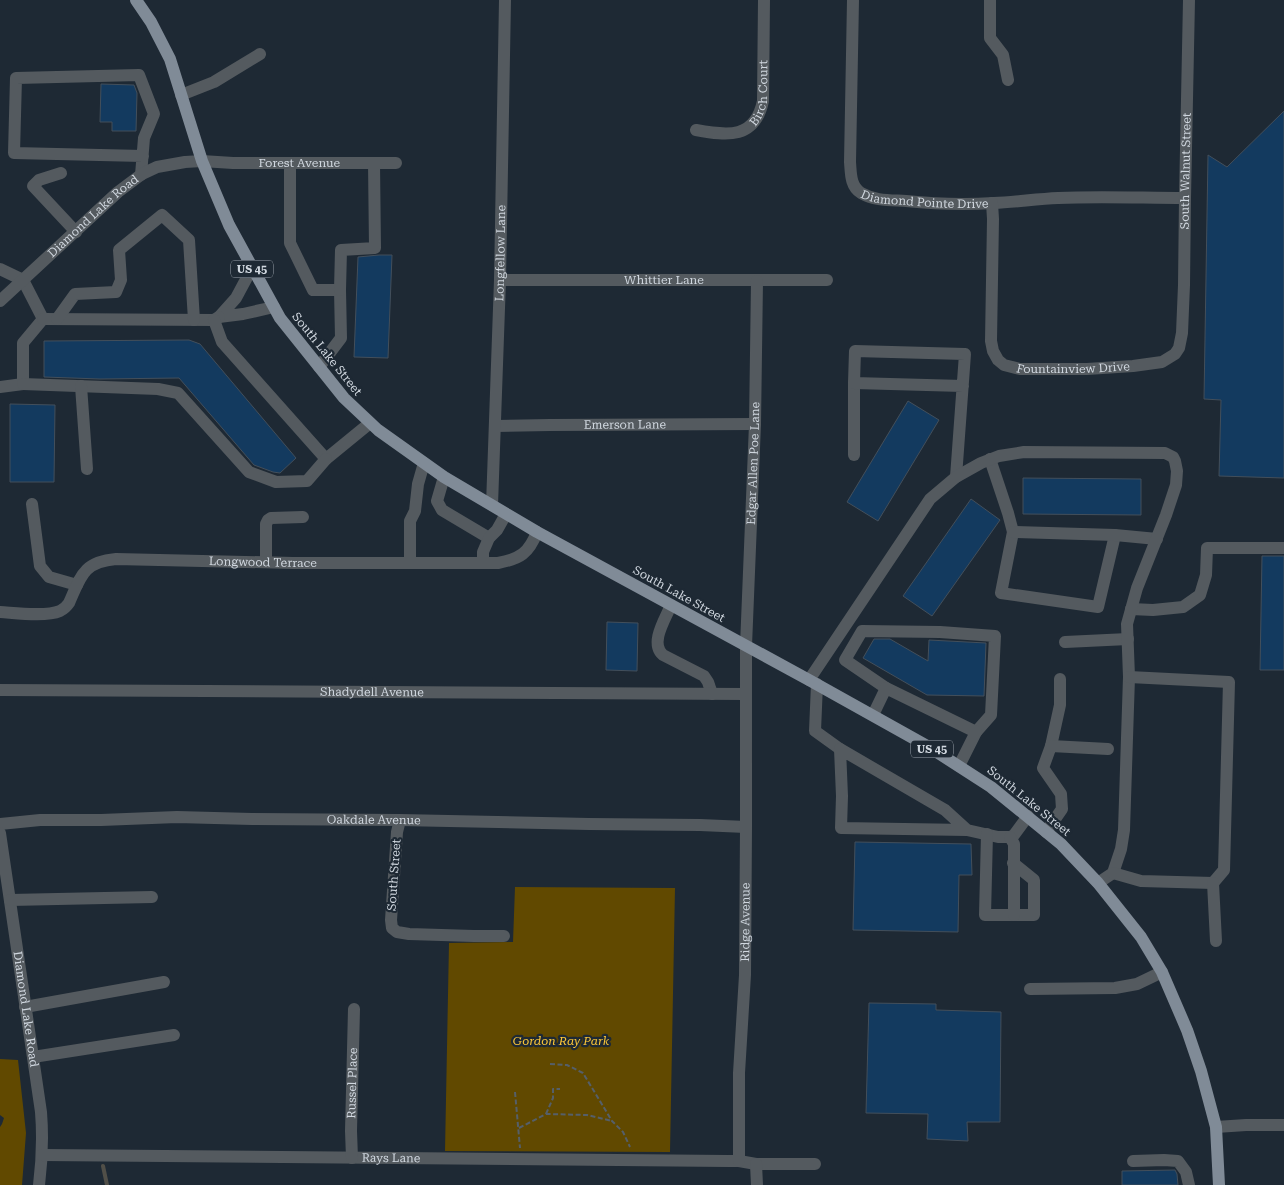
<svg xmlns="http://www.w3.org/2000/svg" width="1284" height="1185" font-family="'Roboto Serif',serif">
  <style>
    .green { fill: #614900 }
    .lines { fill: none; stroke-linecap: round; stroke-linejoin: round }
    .stream { stroke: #514f48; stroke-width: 4 }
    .building { fill: #133a5f; stroke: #434f5b }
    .path { stroke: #555f69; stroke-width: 2; stroke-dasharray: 5 2.5; stroke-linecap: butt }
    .minor { stroke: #545a5f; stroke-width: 12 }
    .major { stroke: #808b97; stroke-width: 12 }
    .labels { text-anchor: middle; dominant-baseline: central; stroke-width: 4.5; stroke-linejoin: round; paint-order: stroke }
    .shield { fill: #1e2934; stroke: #9ba3ac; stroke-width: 1 }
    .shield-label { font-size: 11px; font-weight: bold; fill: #d0d7df }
    .street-label { font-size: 12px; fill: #d0d7df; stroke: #1e2934 }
    .park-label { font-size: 12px; font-style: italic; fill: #fdc839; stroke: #1e2934 }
  </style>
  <rect width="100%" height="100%" fill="#1e2934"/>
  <g class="green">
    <polygon points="515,887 675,888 670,1152 445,1151 449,943 513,942"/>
    <polygon points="0,1059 18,1060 26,1133 22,1185 0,1185 0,1127 2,1124 4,1118 0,1115"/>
  </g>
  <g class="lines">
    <polyline class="stream" points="103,1166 107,1185"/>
  </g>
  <g class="building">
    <polygon points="101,84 134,85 137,93 136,131 112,131 112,122 100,122"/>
    <polygon points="1284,111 1284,478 1219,476 1221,400 1204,399 1208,155 1227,167"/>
    <polygon points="379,255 392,255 388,358 354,357 358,257"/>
    <polygon points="189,340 200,344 296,458 280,473 273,472 254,465 179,378 100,379 44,377 44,341"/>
    <polygon points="908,401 939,420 878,521 847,502"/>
    <polygon points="10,404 55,405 54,482 10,482"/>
    <polygon points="1023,478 1141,479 1141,515 1023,514"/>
    <polygon points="971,499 1000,520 932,616 903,596"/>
    <polygon points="1262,556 1284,556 1284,670 1260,670"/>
    <polygon points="607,622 638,623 637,671 606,670"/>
    <polygon points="874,639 890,639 928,661 929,640 986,643 984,696 927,695 863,658"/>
    <polygon points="855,842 971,844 972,875 959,875 958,932 853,930"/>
    <polygon points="869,1003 936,1004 936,1010 1001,1012 1000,1122 967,1122 968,1141 927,1139 928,1114 866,1113"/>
    <polygon points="1175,1170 1177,1174 1178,1185 1122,1185 1122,1171"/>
  </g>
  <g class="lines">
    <g class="path">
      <polyline points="550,1064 567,1065 583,1073 612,1121 623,1132 630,1147"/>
      <polyline points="515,1092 520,1148"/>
      <polyline points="546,1114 553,1098 553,1089 560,1089"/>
      <polyline points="519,1128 546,1114 587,1115 612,1121"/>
    </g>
    <g class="minor">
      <path id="s1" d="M853,0L850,162C851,173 850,186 861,193C875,201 891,200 906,201C935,204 964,205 994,203C1015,202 1037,199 1058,198C1100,196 1143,198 1185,198"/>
      <polyline points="990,0 990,38 1003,55 1008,80"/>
      <polyline points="181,95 214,82 260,54"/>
      <path id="s2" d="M696,130C728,136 755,139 763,101L764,0"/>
      <polyline points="290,163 290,243 313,290 340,290 341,338 319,367"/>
      <polyline points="61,173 39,180 33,186 76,232"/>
      <polyline points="141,175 144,138 154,114 139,75 16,78 14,153 143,156"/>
      <path id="s3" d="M992,203L993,219L991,341L993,351L998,360L1004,365L1020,369H1087L1133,366L1162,362L1175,354L1179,348L1182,333L1184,285L1185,198L1189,0"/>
      <polyline points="252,268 236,298 219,317 243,314 274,307"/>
      <polyline points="0,269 23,280 43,319 23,343 23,384 0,387"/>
      <path id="s4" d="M500,280H827"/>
      <polyline points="340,290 341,250 375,248 374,163"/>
      <path id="s5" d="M0,301L118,192L142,174L157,167L185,162L202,161L233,163H396"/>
      <polyline points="43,319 214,320 219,317"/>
      <polyline points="57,319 75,294 116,292 121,280 119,250 162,215 189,240 194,320"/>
      <polyline points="214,320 222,342 326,459 370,423"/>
      <polyline points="23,384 158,389 178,393 249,472 276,482 307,481 326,459"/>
      <polyline points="81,386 87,469"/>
      <path id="s6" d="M495,426L550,425L755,424"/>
      <polyline points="854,455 854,383"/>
      <polyline points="990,459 1008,513 1013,532 1001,593 1098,607 1115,535"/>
      <polyline points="444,477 437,501 442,510 489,538"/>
      <polyline points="956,477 965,354 855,351 854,383 963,386"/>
      <polyline points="32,504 40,566 49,577 77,585"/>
      <path id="s7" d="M492,505L500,280L505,0"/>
      <polyline points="1013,532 1115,535 1157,539"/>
      <polyline points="266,562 266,524 268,520 271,518 303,517"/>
      <polyline points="410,563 410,521 415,511 418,484 424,463"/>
      <polyline points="483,563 483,552 489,538 497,530 506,514"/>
      <path d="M671,605C666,618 649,643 663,655L704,676L708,682L712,694"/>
      <polyline points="1131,609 1153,610 1183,607 1200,595 1206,575 1207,548 1284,548"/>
      <path id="s8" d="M0,612C16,613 46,617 60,611C64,609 67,606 69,603C81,576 83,562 116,559L293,563H498C520,559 529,553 537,532"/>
      <polyline points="1065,642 1128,639"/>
      <polyline points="809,680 930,499 956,477 981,463 999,456 1024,452 1165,453 1173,457 1175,461 1177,471 1176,485 1166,515 1137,588 1127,624 1129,677 1124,830 1121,849 1113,873 1098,883"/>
      <polyline points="817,684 815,731 840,749"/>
      <polyline points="886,688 845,660 862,631 940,632 995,636 991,715 976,732"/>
      <path id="s9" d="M0,690L746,694"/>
      <polyline points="873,715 886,688 976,732 959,766"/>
      <polyline points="1051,746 1060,705 1060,679"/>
      <polyline points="400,820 397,832 391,920 392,928 397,932 409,934 474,936 504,936"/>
      <path id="s10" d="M0,824L40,820H101L177,817L252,819L400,820L589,824L700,825L746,827"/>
      <polyline points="967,830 945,810 840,749 842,796 841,828 967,830 998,837 1010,837 1014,835 1028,816"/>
      <polyline points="1046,832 1062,809 1061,794 1043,768 1051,746 1108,749"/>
      <path id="s11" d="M0,833L41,1112C43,1137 42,1161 39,1185"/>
      <polyline points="987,834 985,915 1034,915 1034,880 1013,863"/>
      <polyline points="1010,837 1014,844 1014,915"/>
      <polyline points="1113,873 1141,881 1213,883 1224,870 1229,682 1129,677"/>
      <polyline points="1213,883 1216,941"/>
      <polyline points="10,900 152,897"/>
      <polyline points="1030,989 1115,988 1137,984 1162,972"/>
      <polyline points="25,1007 164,982"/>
      <polyline points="33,1057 174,1035"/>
      <polyline points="1216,1127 1246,1125 1284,1125"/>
      <path id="s12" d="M42,1155L728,1161H739L756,1164H815"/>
      <path id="s13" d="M352,1158L351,1131L354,1009"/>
      <path id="s14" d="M739,1161V1073L745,975L746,827V646L755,424L757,281"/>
      <polyline points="1133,1161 1164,1160 1178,1161 1186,1172 1189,1185"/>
      <polyline points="756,1164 757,1185"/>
    </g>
    <polyline class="major" points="136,0 151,22 170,59 202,161 229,225 280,318 344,398 378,430 444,477 537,532 809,680 929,747 991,787 1061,844 1098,883 1141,937 1162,972 1187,1030 1201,1071 1216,1127 1219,1185"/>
  </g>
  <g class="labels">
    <g class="shield">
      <rect x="231" y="260.5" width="42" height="17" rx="4"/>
      <rect x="911" y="740.5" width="42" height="17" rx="4"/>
    </g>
    <g class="shield-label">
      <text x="252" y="269">US 45</text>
      <text x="932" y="749">US 45</text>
    </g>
    <g class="street-label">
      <text stroke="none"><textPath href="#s2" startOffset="92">Birch Court</textPath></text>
      <text stroke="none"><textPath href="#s5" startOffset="350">Forest Avenue</textPath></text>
      <text stroke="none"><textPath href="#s3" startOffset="525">South Walnut Street</textPath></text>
      <text stroke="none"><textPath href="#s1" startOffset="261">Diamond Pointe Drive</textPath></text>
      <text stroke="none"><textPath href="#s5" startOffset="126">Diamond Lake Road</textPath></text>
      <text stroke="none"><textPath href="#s7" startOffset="252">Longfellow Lane</textPath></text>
      <text stroke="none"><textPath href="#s4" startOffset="164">Whittier Lane</textPath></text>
      <text transform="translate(327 354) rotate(51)">South Lake Street</text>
      <text stroke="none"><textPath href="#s3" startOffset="236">Fountainview Drive</textPath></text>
      <text stroke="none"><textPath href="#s6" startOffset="130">Emerson Lane</textPath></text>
      <text stroke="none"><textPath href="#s14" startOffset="698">Edgar Allen Poe Lane</textPath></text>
      <text stroke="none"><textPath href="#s8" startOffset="289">Longwood Terrace</textPath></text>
      <text transform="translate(679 594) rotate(29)">South Lake Street</text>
      <text stroke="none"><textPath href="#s9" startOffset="372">Shadydell Avenue</textPath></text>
      <text transform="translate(1029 801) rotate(39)">South Lake Street</text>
      <text stroke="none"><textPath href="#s10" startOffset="374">Oakdale Avenue</textPath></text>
      <text transform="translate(394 875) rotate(-86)">South Street</text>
      <text stroke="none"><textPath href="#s14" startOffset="239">Ridge Avenue</textPath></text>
      <text stroke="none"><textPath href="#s11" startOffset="178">Diamond Lake Road</textPath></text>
      <text stroke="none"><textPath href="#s13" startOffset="75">Russel Place</textPath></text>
      <text stroke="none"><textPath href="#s12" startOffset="349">Rays Lane</textPath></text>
    </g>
    <g class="park-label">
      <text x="561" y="1041">Gordon Ray Park</text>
    </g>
  </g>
</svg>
